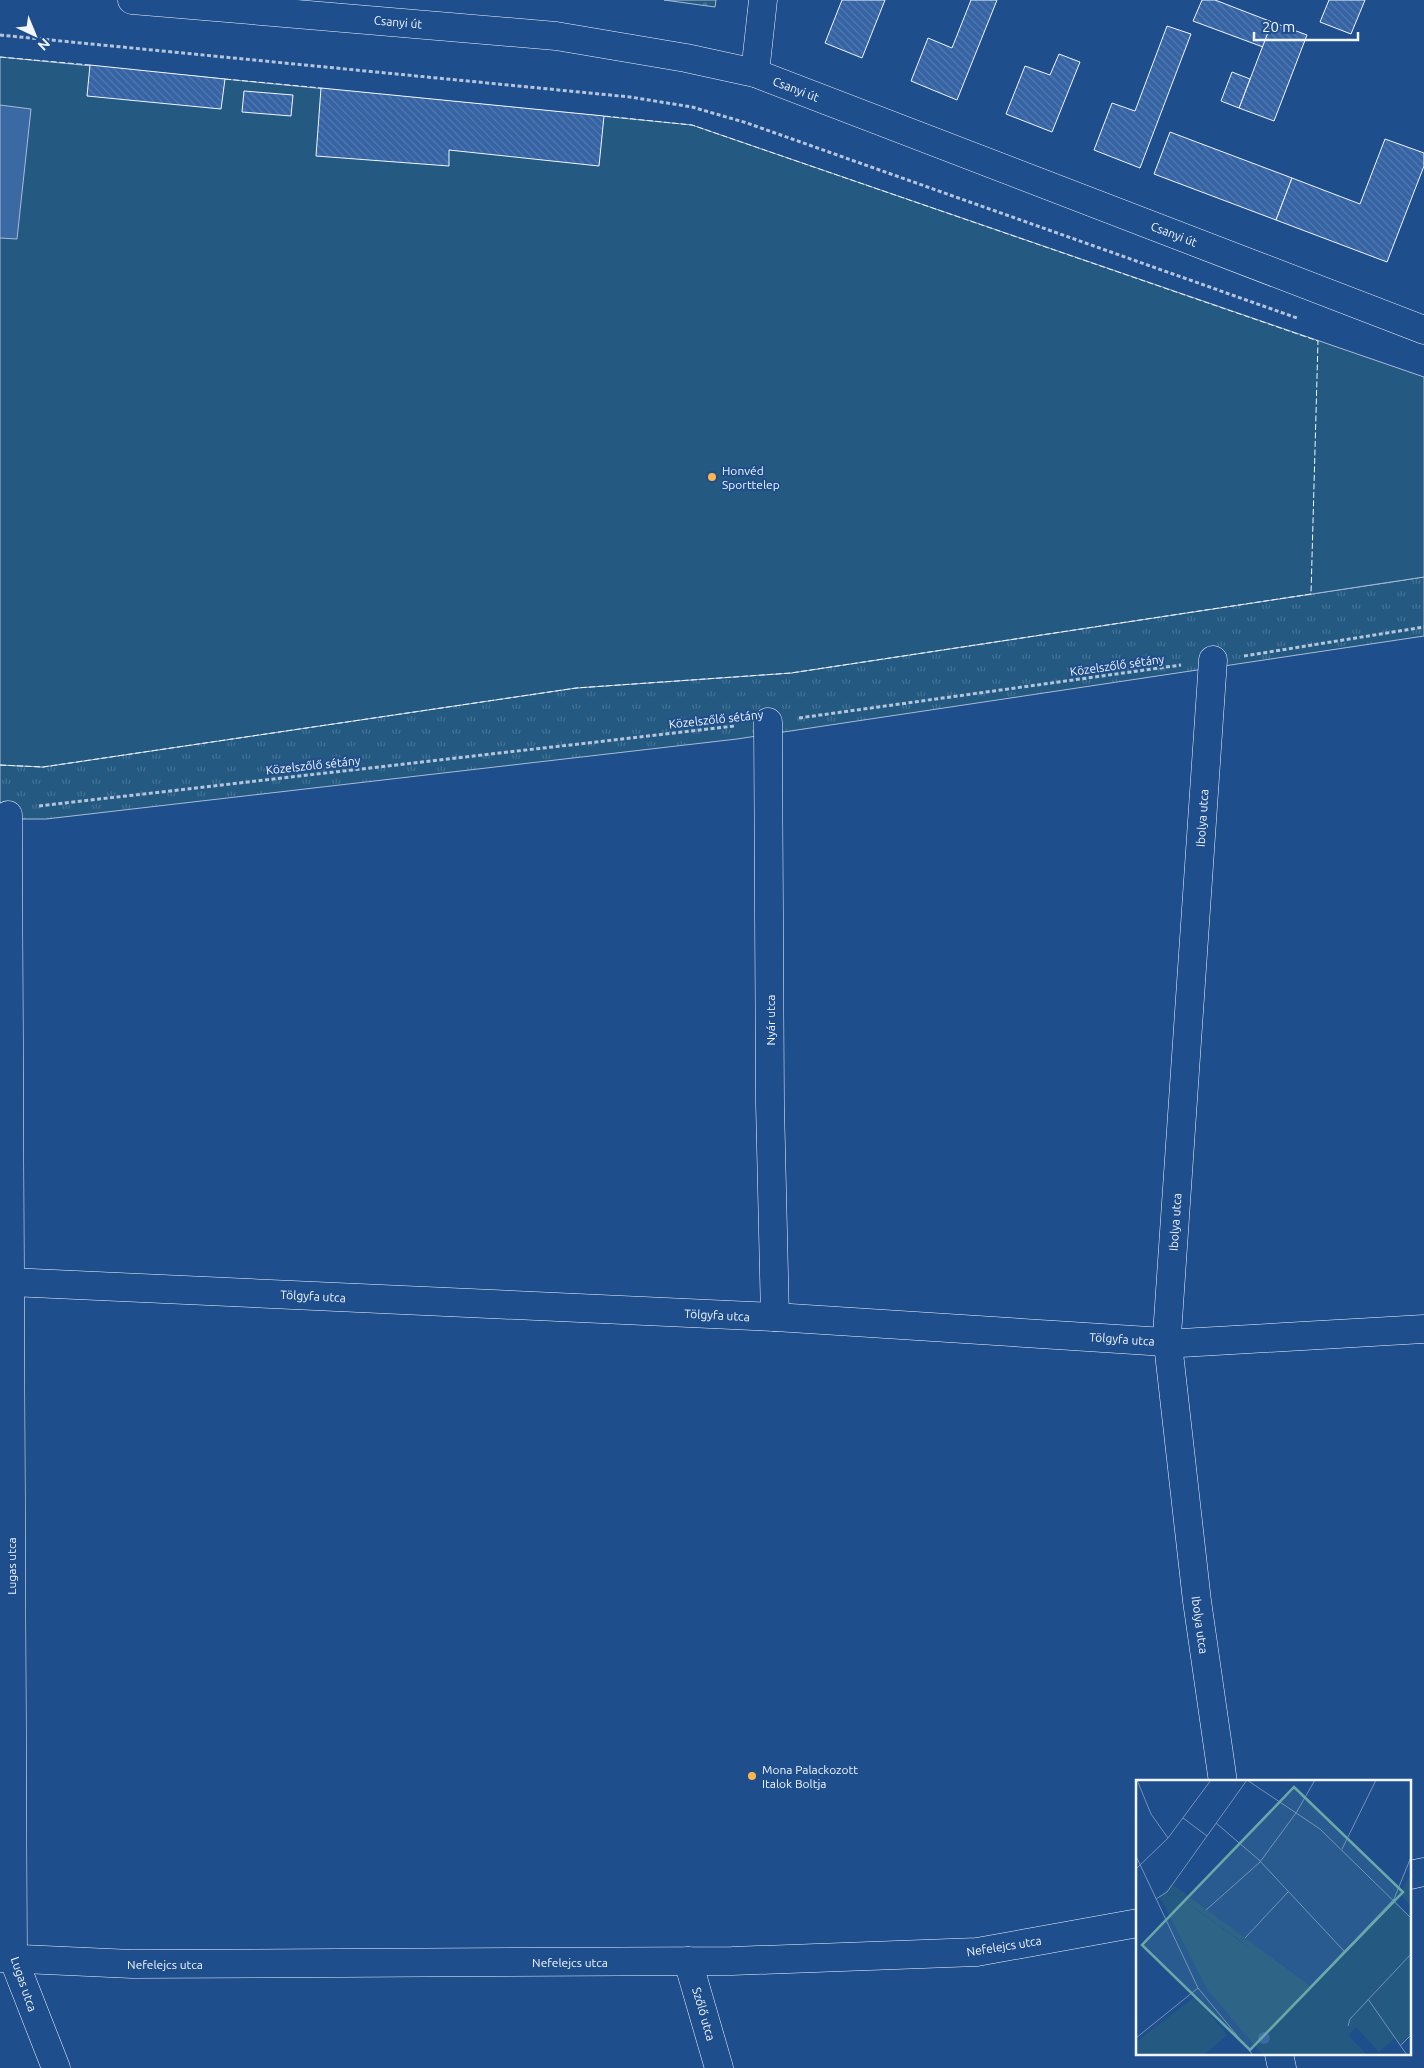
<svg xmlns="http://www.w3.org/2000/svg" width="1424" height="2068" font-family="Ubuntu,sans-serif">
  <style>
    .grass { fill: url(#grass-tufts); stroke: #a8bbd7 }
    .cemetery { fill: url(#cemetery-stones); stroke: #a8bbd7 }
    .pitch { fill: #245a82; stroke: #a8bbd7 }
    .water { fill: #3b69a3; stroke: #a8bbd7 }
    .building { fill: url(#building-back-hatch); stroke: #f2f6ff }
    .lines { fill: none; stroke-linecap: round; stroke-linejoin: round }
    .minor-casing { stroke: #f2f6ff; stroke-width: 29 }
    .tertiary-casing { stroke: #f2f6ff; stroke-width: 29 }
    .path { stroke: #b3c4dc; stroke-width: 3; stroke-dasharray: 4 2.5; stroke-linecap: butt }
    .minor { stroke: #1f4e8c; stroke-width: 28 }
    .tertiary { stroke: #1f4e8c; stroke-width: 28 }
    .fence { stroke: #f2f6ff; stroke-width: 1; stroke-dasharray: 6 2.5; stroke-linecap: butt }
    .poi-dot { fill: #ffb74d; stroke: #1f4e8c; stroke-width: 2 }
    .labels { text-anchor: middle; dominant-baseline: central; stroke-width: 4; stroke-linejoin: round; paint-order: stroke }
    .street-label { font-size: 12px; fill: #f2f6ff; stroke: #1f4e8c }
    .poi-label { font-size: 12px; fill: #f2f6ff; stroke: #1f4e8c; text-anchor: start }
    .inset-road { fill: none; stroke: #7391ba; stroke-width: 1 }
    .view { fill: #6aa9a8; fill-opacity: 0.15; stroke: #6aa9a8; stroke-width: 2.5 }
    .inset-edge { fill: none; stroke: #f2f6ff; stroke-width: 2.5 }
  </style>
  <defs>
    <pattern id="grass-tufts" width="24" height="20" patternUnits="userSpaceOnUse" patternTransform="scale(1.25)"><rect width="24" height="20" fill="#245a82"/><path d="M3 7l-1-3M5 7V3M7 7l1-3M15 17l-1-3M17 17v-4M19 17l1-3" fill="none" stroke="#447295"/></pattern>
    <pattern id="cemetery-stones" width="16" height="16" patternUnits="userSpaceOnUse" patternTransform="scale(1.25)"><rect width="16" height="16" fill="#245a82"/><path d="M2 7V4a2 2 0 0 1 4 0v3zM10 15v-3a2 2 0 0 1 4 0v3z" fill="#447295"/></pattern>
    <pattern id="building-back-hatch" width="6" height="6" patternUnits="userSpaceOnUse" patternTransform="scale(1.25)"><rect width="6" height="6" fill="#3563a3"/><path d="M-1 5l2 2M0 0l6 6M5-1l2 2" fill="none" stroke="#537ab1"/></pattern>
  </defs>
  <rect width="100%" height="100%" fill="#1f4e8c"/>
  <polygon class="grass" points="1424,577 1424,636 737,739 46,819 8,819 0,1957 0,765 43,767 576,688 791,673"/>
  <polygon class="cemetery" points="664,0 716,0 715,7"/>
  <polygon class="pitch" points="0,57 692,125 1424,377 1424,577 791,673 576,688 43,767 0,765"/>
  <polygon class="water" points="0,105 31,109 17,239 0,238"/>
  <g class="building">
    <polygon points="842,0 885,0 862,58 825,43"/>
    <polygon points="971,0 997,0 957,100 911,81 928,38 952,48"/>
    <polygon points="1202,0 1215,0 1272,22 1263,47 1193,21"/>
    <polygon points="1329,0 1365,0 1351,34 1320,22"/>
    <polygon points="1272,22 1307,35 1274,121 1239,108"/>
    <polygon points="1167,26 1191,34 1140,168 1094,150 1112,103 1135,111"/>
    <polygon points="1059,54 1080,62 1052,132 1006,114 1025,66 1050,75"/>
    <polygon points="90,65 225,79 221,109 87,96"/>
    <polygon points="1232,72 1250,79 1239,108 1221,101"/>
    <polygon points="321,88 604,116 599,166 449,150 449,166 316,156"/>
    <polygon points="244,91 293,95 291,116 242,112"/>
    <polygon points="1170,132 1292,178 1276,220 1154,174"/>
    <polygon points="1385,139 1424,153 1424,166 1387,262 1276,220 1292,178 1360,204"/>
  </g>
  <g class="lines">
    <defs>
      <g id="minor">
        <polyline points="755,73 763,0"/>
        <polyline points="1213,660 1167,1335 1197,1601 1223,1782"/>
        <polyline points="768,722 770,1104 775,1317"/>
        <polyline points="8,815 13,1958 56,2068"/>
        <polyline points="10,1282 775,1317 1181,1343 1424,1329"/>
        <polyline points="1410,1875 1424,1872"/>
        <polyline points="0,1958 132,1964 732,1961 977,1952 1138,1923"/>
        <polyline points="688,1961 719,2068"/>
        <polyline points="1279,2054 1282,2068"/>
      </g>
      <polyline id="tertiary" points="132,0 556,36 686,58 755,73 1424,330"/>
    </defs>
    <use href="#minor" class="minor-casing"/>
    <use href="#tertiary" class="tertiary-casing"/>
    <g class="path">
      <polyline points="0,35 630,97 692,107 747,123 1297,318"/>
      <polyline points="1244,656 1424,627"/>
      <polyline points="799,718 1181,665"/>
      <polyline points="39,806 735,726"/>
    </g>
    <use href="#minor" class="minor"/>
    <use href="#tertiary" class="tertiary"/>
    <g class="fence">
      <polyline points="0,57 90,65"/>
      <polyline points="225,79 321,88"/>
      <polyline points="0,765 43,767 576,688 791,673 1311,594 1318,341 692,125 604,116"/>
    </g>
  </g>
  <g class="poi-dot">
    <circle cx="712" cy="477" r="5"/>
    <circle cx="752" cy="1776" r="5"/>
  </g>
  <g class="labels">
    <g class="street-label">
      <text transform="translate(398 22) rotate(5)">Csanyi út</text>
      <text transform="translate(796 89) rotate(21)">Csanyi út</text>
      <text transform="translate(1174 234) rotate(21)">Csanyi út</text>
      <text transform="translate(1117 665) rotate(-8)">Közelszőlő sétány</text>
      <text transform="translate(716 719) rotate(-6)">Közelszőlő sétány</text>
      <text transform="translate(313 765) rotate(-6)">Közelszőlő sétány</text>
      <text transform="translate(1202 818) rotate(-86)">Ibolya utca</text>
      <text transform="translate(770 1020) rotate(-90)">Nyár utca</text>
      <text transform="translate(1175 1222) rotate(-86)">Ibolya utca</text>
      <text transform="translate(313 1296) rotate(3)">Tölgyfa utca</text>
      <text transform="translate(717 1315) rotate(3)">Tölgyfa utca</text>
      <text transform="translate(1122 1339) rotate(4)">Tölgyfa utca</text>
      <text transform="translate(11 1566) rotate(-90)">Lugas utca</text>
      <text transform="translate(1200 1625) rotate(82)">Ibolya utca</text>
      <text transform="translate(1004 1946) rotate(-9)">Nefelejcs utca</text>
      <text x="570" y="1962">Nefelejcs utca</text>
      <text x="165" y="1964">Nefelejcs utca</text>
      <text transform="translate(24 1984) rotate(71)">Lugas utca</text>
      <text transform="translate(704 2014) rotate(74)">Szőlő utca</text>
    </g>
    <g class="poi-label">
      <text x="722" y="470">Honvéd<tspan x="722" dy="14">Sporttelep</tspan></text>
      <text x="762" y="1769">Mona Palackozott<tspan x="762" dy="14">Italok Boltja</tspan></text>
    </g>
  </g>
  <g transform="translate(1136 1780)">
    <rect width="275" height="275" fill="#1f4e8c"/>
    <path d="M272,98L275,101V126L265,115ZM36,104L174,206L258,119L275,138V255L264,266L259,258L243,272L220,247L212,256L104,160L36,112L27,123L23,116Z" fill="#245a82"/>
    <path d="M60,216L91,255L68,275H0V262Z" fill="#245a82"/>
    <path d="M36,112L168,208L231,275H127L71,209L27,123Z" fill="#245a82"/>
    <path d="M122 258a6 6 0 1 1 12 0a6 6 0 1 1-12 0Z" fill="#3b69a3"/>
    <path class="inset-road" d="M1,0L15,34L32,58M111,0L184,49L275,138M47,38L71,56M80,43L123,80L208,171M206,69L240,0M0,76L62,208L117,275M0,89L32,58L75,0M20,119L31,112L111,0M70,130L124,82L160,33L179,0M109,158L152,112M174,207L258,119L275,77M232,219L271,275M212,246L214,239L275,174M0,258L62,208M264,266L275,255"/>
    <path class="view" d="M158,7L267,112L114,270L6,165Z"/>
    <rect width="275" height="275" class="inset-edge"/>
  </g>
  <g transform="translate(35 35) rotate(136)" stroke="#1f4e8c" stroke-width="4" paint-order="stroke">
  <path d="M0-4L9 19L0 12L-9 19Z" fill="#f2f6ff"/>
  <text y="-8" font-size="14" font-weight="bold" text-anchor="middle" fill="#f2f6ff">N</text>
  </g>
  <path d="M1254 32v8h104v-8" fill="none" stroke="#f2f6ff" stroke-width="2.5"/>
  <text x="1262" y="32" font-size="15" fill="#f2f6ff" stroke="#1f4e8c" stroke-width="4" paint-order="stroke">20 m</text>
</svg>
